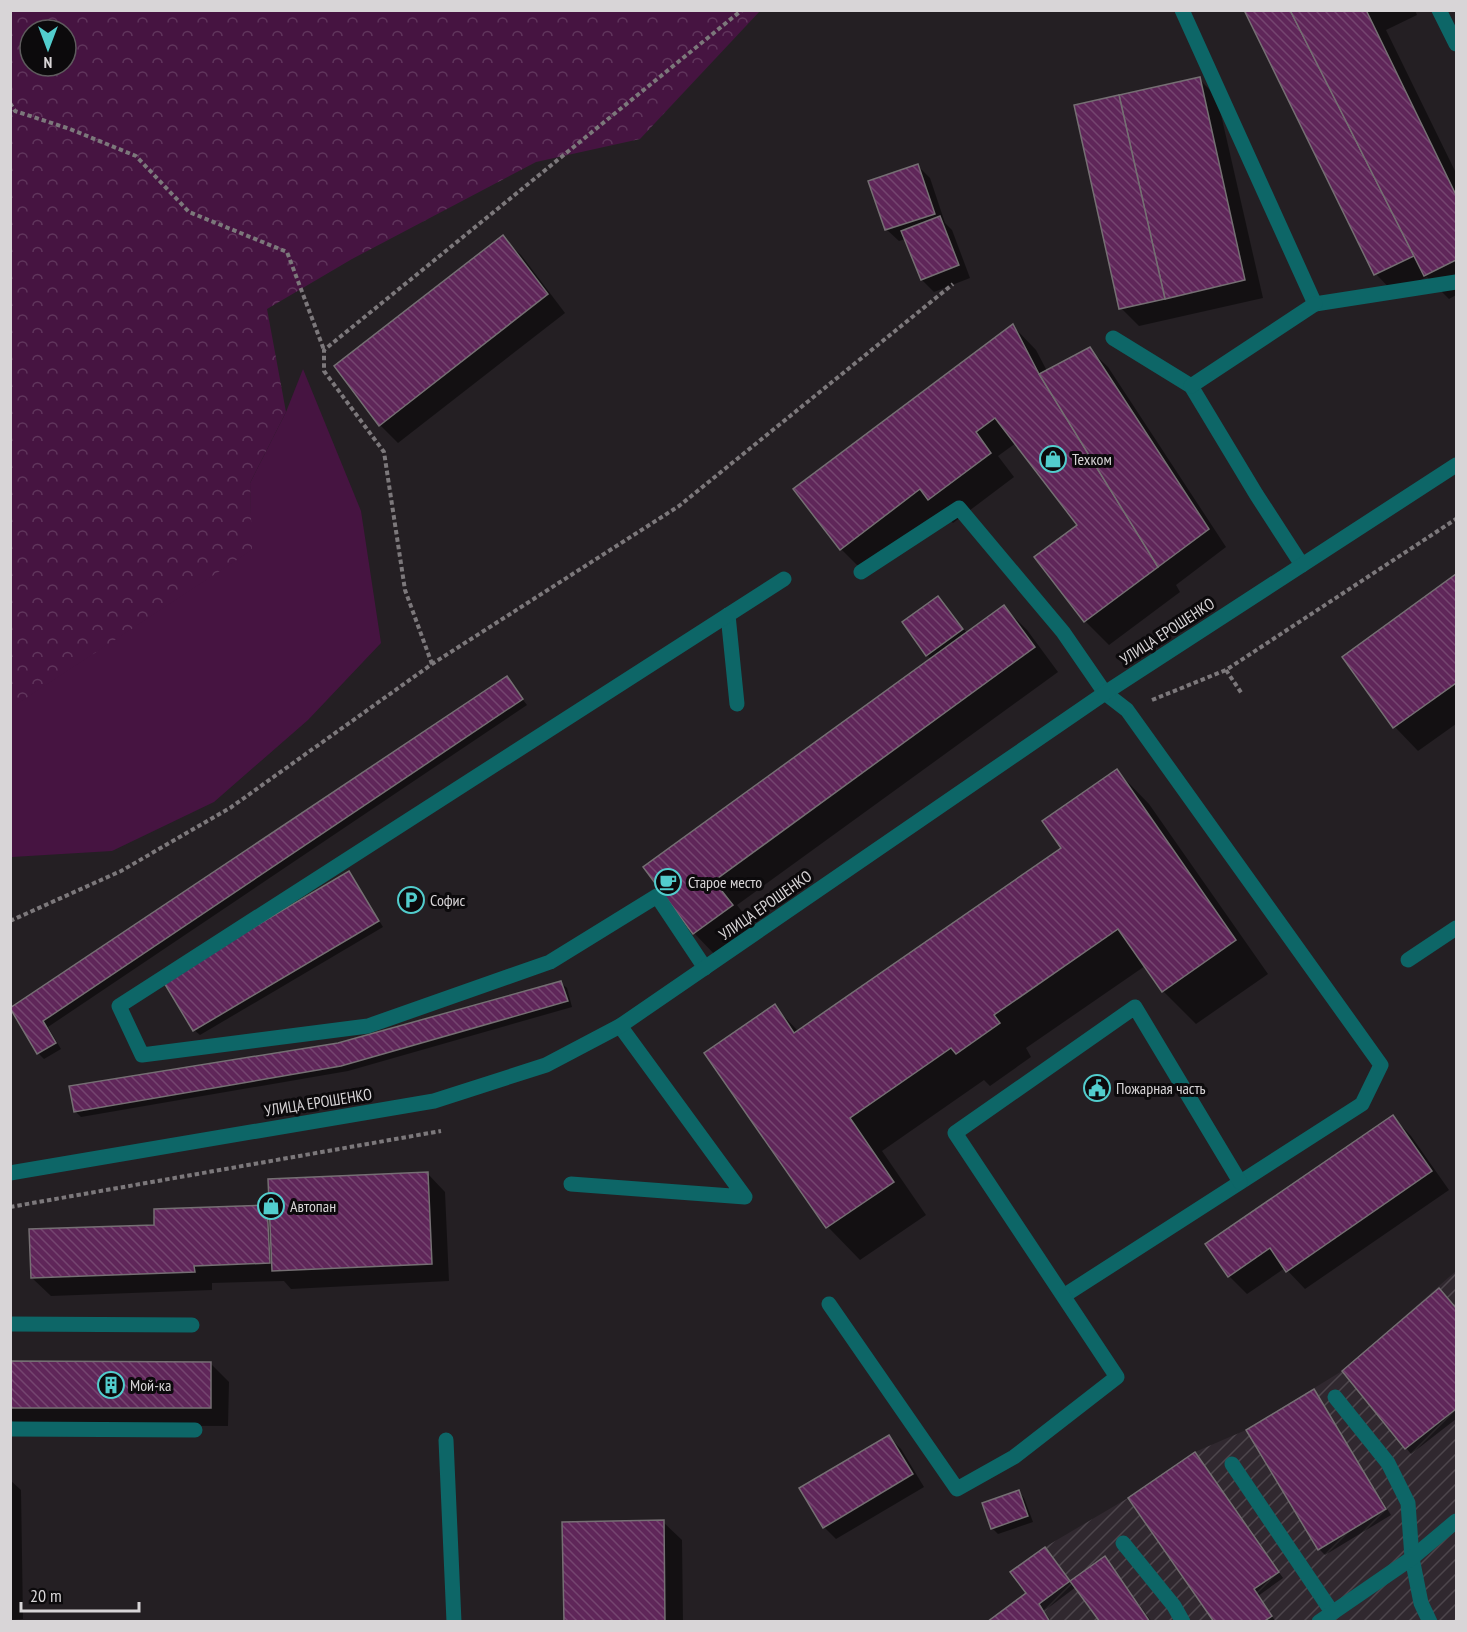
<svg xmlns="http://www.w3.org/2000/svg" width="1467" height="1632" font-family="'PT Sans Narrow',sans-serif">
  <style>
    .industrial { fill: url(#industrial-furrows) }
    .green { fill: #461441 }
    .forest { fill: url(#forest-crowns); fill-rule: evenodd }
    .shadow { fill: #0007 }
    .building { fill: url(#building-back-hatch); stroke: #756f73; stroke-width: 1.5 }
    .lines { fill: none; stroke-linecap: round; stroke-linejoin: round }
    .path { stroke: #7c787b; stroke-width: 4; stroke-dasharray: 4.5 3; stroke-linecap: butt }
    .service { stroke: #0d6667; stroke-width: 15 }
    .minor { stroke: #0d6667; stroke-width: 15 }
    .labels { text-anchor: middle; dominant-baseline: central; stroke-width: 6; stroke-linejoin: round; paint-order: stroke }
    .poi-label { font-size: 16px; fill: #d8d5d7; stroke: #0c0a0c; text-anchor: start }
    .street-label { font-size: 16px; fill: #d8d5d7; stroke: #0c0a0c }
  </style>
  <defs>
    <pattern id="industrial-furrows" width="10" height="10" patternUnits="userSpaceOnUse" patternTransform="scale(1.5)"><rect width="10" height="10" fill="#30282f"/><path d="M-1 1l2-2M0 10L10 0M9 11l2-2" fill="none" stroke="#4d464c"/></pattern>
    <pattern id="forest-crowns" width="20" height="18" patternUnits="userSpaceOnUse" patternTransform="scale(1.5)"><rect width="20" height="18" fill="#461441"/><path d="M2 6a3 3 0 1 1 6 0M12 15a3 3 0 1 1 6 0" fill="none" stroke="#60355c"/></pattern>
    <pattern id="building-back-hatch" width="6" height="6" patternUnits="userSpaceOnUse" patternTransform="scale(1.5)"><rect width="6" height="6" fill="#5f2659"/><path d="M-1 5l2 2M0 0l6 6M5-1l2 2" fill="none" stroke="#754570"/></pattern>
  </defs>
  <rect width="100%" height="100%" fill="#241f23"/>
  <polygon class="industrial" points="1456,1271 1456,1621 987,1622 1025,1593 1010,1572 1045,1547 1128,1498 1195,1452 1246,1430 1342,1371"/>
  <polygon class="green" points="303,369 361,511 381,643 308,720 214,802 112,851 12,857 10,708 251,550 250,483 286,412"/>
  <path class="forest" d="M11,10H760V11L640,139L536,162L352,259L267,309L286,412L250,483L252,550L11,708ZM30,30H66V66H30Z"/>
  <g class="shadow">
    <polygon points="1246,10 1415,10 1417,15 1386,30 1456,173 1456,295 1449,299 1427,277 1394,293 1376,274"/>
    <polygon points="1199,79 1217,97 1263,298 1139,326 1121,308"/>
    <polygon points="918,166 930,178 945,223 952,230 970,278 934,292 922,280 906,239 899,241 886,229"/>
    <polygon points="502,237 521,255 565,313 398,443 380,425"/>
    <polygon points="1013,326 1036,350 1047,371 1089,349 1108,367 1226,547 1176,585 1180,592 1109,645 1085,621 1036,557 1079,526 1016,443 998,456 1014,477 953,523 943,513 864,572 841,549"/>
    <polygon points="1456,576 1456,724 1418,751 1395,727 1344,657"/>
    <polygon points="938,598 967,633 1004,607 1027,630 1058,672 737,905 755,929 717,957 694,933 645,868 931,659 927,655"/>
    <polygon points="506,678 527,705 48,1027 61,1049 44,1059 38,1053 11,1009"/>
    <polygon points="1117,771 1149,804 1268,974 1196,1024 1163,991 1145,966 1026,1048 1031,1057 990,1086 984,1080 882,1151 926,1215 860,1260 828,1227 706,1053 774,1006 799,1032 1063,849"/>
    <polygon points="349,873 383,927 200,1035 194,1030"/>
    <polygon points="561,983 567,988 572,1007 348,1071 81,1117 75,1111 338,1044"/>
    <polygon points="1393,1117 1411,1136 1449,1190 1305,1289 1285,1268 1247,1294 1229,1276"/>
    <polygon points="427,1173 445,1192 449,1281 291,1289 284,1281 212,1283 212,1290 51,1296 32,1278 266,1206 270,1210"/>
    <polygon points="1444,1296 1456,1310 1456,1419 1411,1454 1406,1448"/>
    <polygon points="10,1362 211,1364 229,1382 228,1426 17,1425 10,1419"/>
    <polygon points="1314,1391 1391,1515 1325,1555 1319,1549"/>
    <polygon points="889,1437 901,1449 924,1487 836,1539 824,1527 801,1489"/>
    <polygon points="1200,1460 1283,1578 1258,1596 1276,1622 1216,1622"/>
    <polygon points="10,1480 21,1490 23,1619 10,1620"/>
    <polygon points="1019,1492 1024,1498 1033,1522 998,1534 992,1528"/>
    <polygon points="663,1522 682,1540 683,1622 565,1622"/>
    <polygon points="1051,1555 1071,1582 1105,1558 1152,1622 1101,1622 1076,1587 1044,1611 1052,1622 989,1622 1028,1594"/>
  </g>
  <g class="building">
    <polygon points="1244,10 1290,10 1414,256 1374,275"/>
    <polygon points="1290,10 1366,10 1456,195 1456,260 1424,276"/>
    <polygon points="1200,77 1245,280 1165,299 1119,95"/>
    <polygon points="1119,95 1165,299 1119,309 1074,105"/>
    <polygon points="918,164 935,214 885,230 868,181"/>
    <polygon points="940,216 959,265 921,280 901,231"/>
    <polygon points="503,235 548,294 379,426 334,366"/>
    <polygon points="1013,324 1039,374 1158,567 1084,622 1034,557 1077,525 995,418 976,432 991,453 928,500 920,489 840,550 793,489"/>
    <polygon points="1090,347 1209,529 1158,567 1039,374"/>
    <polygon points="1456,574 1456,683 1393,728 1342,657"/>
    <polygon points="938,596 963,629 926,656 902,622"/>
    <polygon points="1004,605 1035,647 714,881 733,905 693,934 643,867"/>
    <polygon points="507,676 523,699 43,1021 56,1043 37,1054 10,1008"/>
    <polygon points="1117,769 1236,940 1162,992 1118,929 994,1015 1000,1023 956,1054 951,1048 850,1118 894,1182 826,1228 704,1053 775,1004 794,1033 1061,848 1042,821"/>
    <polygon points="349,871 379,921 193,1031 163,981"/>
    <polygon points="561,981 568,1001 341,1066 74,1112 69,1086 338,1043"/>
    <polygon points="1393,1115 1432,1171 1286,1272 1270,1248 1228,1277 1205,1244"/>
    <polygon points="428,1172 432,1264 272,1271 268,1179"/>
    <polygon points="267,1205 270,1263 194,1266 195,1272 31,1278 29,1229 154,1225 154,1209"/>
    <polygon points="1439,1288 1456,1308 1456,1409 1405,1449 1342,1371"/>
    <polygon points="10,1361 211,1362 211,1408 10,1408"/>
    <polygon points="1314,1389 1386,1509 1318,1550 1246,1430"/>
    <polygon points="889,1435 913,1474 823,1528 799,1488"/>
    <polygon points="1195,1452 1279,1572 1254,1589 1272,1616 1263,1622 1214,1622 1128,1498"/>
    <polygon points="1019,1490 1028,1516 991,1529 982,1503"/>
    <polygon points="664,1520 665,1622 564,1622 562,1522"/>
    <polygon points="1045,1547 1070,1581 1105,1556 1150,1622 1100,1622 1070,1581 1039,1604 1050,1622 987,1622 1026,1593 1010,1572"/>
  </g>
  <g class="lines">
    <g class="path">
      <polyline points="10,103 15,111 70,129 136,156 189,212 287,252 324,350"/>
      <polyline points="432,664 405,590 384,452 324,371 324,350 742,10"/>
      <polyline points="1226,670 1242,694"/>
      <polyline points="1152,700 1226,670 1456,519"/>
      <polyline points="10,921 121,871 230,808 432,664 679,506 953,284"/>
      <polyline points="10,1207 441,1131"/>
    </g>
    <g class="service">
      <polyline points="1182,10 1315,304 1456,282"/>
      <polyline points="1439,10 1456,44"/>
      <polyline points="1113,338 1191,386 1256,494 1302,565"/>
      <polyline points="1191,386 1315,304"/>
      <polyline points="861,572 959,508 1063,632 1105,693 1127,710 1381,1065 1362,1104 1065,1295"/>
      <polyline points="728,615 737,704"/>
      <polyline points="1408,960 1456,928"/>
      <polyline points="705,968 657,896 550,962 368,1026 142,1055 119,1006 784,579"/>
      <polyline points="571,1184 745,1197 620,1026"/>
      <polyline points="829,1304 957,1489 1014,1457 1117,1377 955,1133 1135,1007 1240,1182"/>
      <polyline points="10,1324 192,1325"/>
      <polyline points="1335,1397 1388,1463 1408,1503 1412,1558 1421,1603 1430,1622"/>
      <polyline points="10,1429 195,1430"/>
      <polyline points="446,1440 454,1622"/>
      <polyline points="1232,1464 1332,1612"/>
      <polyline points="1123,1543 1174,1606 1183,1622"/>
    </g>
    <g class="minor">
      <polyline points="10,1173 434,1101 546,1065 620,1026 1105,693 1456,465"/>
      <polyline points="1319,1622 1412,1558 1456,1521"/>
    </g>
  </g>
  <defs>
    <symbol id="shop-ring" viewBox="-11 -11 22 22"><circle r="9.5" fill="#0c0a0c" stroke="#52cdcd" stroke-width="1.5"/><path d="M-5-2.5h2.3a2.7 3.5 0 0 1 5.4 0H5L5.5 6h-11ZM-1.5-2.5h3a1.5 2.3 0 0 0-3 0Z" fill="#52cdcd"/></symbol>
    <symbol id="cafe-ring" viewBox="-11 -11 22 22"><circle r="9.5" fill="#0c0a0c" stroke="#52cdcd" stroke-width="1.5"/><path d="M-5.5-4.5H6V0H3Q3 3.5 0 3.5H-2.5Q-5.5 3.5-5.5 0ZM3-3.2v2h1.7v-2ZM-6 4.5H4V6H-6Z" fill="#52cdcd"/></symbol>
    <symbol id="parking-ring" viewBox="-11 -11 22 22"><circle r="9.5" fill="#0c0a0c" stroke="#52cdcd" stroke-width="1.5"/><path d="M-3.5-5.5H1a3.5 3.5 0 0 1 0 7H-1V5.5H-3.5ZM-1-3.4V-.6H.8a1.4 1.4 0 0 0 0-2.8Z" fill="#52cdcd"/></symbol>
    <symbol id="civic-ring" viewBox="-11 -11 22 22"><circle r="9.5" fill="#0c0a0c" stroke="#52cdcd" stroke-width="1.5"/><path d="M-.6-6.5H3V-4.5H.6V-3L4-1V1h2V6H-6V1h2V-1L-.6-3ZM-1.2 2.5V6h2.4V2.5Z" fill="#52cdcd"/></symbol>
    <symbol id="building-ring" viewBox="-11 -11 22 22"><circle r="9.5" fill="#0c0a0c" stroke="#52cdcd" stroke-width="1.5"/><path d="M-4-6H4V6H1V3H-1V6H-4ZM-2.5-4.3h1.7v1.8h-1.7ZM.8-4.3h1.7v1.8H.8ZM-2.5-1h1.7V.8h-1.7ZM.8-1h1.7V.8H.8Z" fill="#52cdcd"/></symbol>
  </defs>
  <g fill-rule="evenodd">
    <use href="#shop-ring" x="1038" y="444" width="30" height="30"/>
    <use href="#cafe-ring" x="653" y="867" width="30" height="30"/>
    <use href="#parking-ring" x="396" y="885" width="30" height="30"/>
    <use href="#civic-ring" x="1082" y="1073" width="30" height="30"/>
    <use href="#shop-ring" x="256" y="1191" width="30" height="30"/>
    <use href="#building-ring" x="96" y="1370" width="30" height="30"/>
  </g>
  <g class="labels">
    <g class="poi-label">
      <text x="1072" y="459">Техком</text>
      <text x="688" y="882">Старое место</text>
      <text x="430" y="900">Софис</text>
      <text x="1116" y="1088">Пожарная часть</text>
      <text x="290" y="1206">Автопан</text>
      <text x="130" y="1385">Мой-ка</text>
    </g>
    <g class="street-label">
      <text transform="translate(1167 631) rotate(-33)">УЛИЦА ЕРОШЕНКО</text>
      <text transform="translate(765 905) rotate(-35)">УЛИЦА ЕРОШЕНКО</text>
      <text transform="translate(318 1102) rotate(-9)">УЛИЦА ЕРОШЕНКО</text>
    </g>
  </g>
  <rect width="1467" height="1632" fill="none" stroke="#d8d5d7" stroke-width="24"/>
  <g transform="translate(48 48) rotate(180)"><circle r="28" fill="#0c0a0c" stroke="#5e5b5d" stroke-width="1.5"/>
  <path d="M0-4.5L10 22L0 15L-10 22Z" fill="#52cdcd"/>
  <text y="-9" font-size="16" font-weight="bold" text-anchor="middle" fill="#d8d5d7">N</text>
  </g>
  <path d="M21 1602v9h118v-9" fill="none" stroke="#d8d5d7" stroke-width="3"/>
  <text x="30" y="1602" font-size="18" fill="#d8d5d7" stroke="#0c0a0c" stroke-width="4.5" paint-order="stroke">20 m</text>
</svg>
